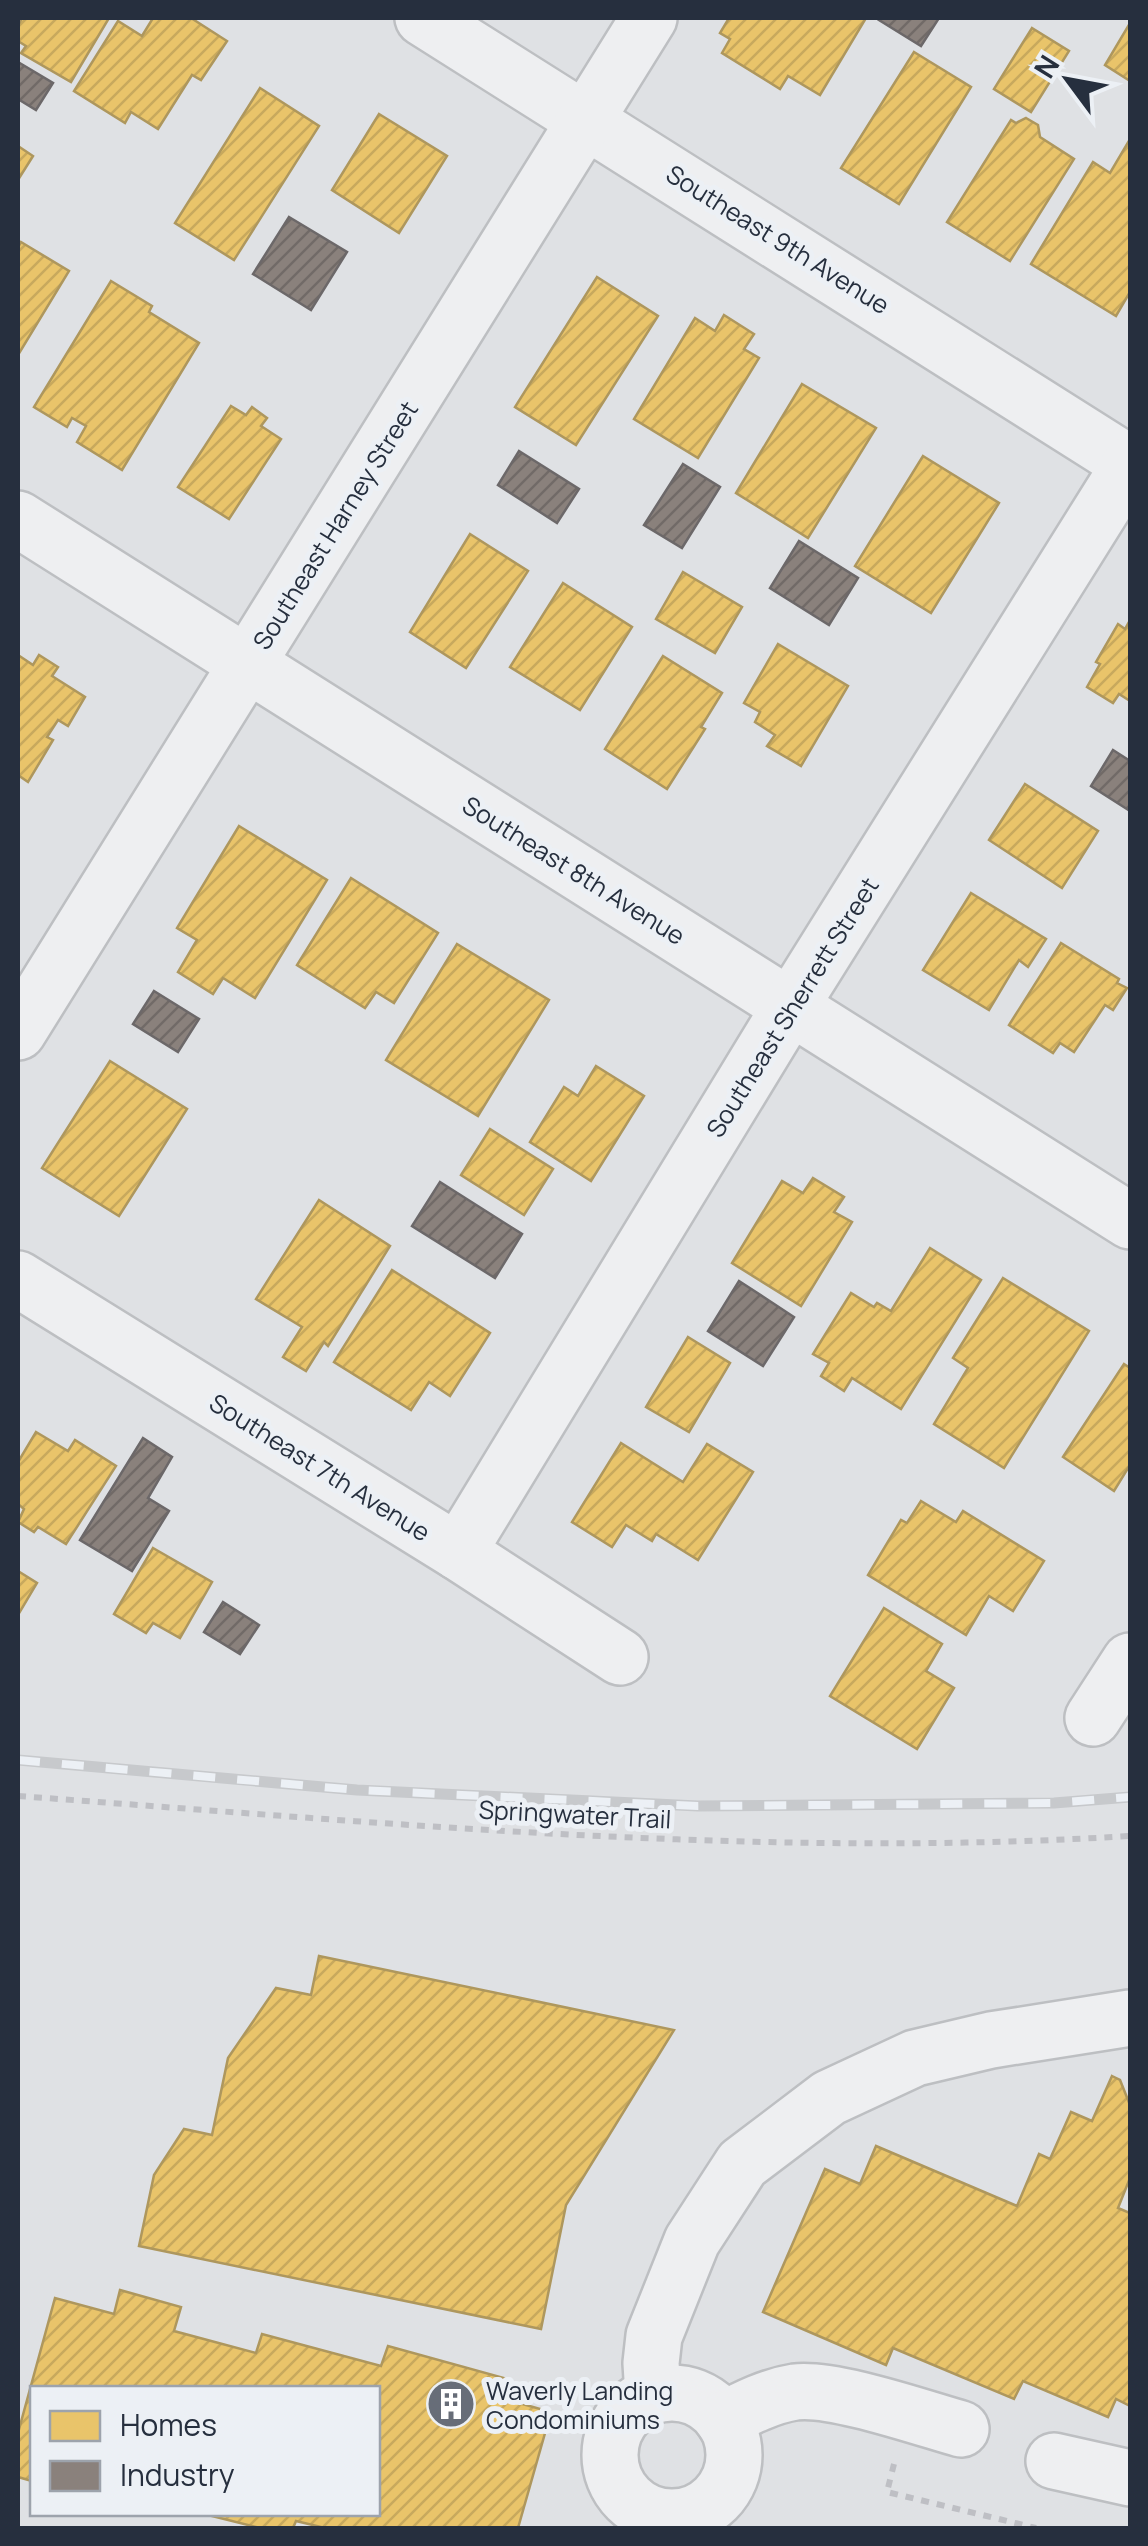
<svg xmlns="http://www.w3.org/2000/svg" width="1148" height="2546" viewBox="0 0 1148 2546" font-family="Manrope,sans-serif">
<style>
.homes{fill:url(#homes-hatch);stroke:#ae975d;stroke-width:2.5}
.industry{fill:url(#industry-hatch);stroke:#6c6869;stroke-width:2.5}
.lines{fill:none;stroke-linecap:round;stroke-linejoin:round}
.minor-casing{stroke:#bdbfc2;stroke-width:60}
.path{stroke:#bebfc4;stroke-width:6;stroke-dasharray:8 8;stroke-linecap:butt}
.minor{stroke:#eeeff1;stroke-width:55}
.rail-casing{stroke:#c7c9cc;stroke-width:11}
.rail{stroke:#ecf0f5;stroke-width:8;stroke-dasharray:22;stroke-linecap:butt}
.labels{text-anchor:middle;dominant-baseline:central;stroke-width:10;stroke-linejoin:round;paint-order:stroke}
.street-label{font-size:25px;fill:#262f3e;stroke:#ecf0f5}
.poi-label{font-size:25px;fill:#262f3e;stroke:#ecf0f5;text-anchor:start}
</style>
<defs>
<pattern id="homes-hatch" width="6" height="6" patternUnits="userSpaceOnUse" patternTransform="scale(2.5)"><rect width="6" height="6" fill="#e9c46a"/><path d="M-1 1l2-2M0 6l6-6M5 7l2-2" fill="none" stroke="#c8a95d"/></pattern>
<pattern id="industry-hatch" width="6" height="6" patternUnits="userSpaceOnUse" patternTransform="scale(2.5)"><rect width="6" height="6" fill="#8a817c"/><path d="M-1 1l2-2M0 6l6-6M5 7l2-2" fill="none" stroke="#716a67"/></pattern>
</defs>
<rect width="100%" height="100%" fill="#dfe1e4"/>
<g class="homes">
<path d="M22,18H109L71,82L21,53L26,46L18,41V26Z"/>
<path d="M153,18H191L227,41L201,80L192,75L158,129L131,112L125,123L74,91L118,21L142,36Z"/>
<path d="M729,18H866L820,95L788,76L780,89L722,53L730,39L720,33Z"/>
<path d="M1130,23V81L1105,65Z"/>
<path d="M1032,28L1069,51L1031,112L994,89Z"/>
<path d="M914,52L971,87L899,204L841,168Z"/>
<path d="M260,88L319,126L234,260L175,223Z"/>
<path d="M379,114L447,156L399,233L332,190Z"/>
<path d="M1026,118L1038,125L1040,137L1074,159L1010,261L947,222L1011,120L1016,123Z"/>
<path d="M1130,139V292L1116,316L1031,264L1093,162L1110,173Z"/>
<path d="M18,146L33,156L18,180Z"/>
<path d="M21,242L69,271L18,355V247Z"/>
<path d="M597,277L658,316L576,445L515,407Z"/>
<path d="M111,281L152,306L149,312L199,343L122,470L77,442L86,426L72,418L67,427L34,407Z"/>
<path d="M724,315L754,334L744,349L759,358L698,458L634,419L695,318L715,331Z"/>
<path d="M802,384L876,428L808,538L736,493Z"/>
<path d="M231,406L246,415L252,407L267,418L261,426L281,439L229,519L178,487Z"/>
<path d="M923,456L999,503L931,613L855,566Z"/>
<path d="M470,534L528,571L466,668L410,632Z"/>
<path d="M683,572L742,607L715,653L656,619Z"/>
<path d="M563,583L632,627L580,710L510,667Z"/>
<path d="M1130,620V701L1119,694L1113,703L1087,687L1100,664L1096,662L1118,624L1125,629Z"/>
<path d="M778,644L848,686L801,766L767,746L775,735L755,722L760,712L744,703Z"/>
<path d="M18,655L33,665L39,655L58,667L52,676L85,697L68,726L58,720L47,737L53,740L28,782L18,775Z"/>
<path d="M663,656L722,693L701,727L705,729L667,789L605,749Z"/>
<path d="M1025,784L1098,831L1062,888L989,840Z"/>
<path d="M239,826L327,880L255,998L223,978L213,994L178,972L197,940L177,928Z"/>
<path d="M351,878L438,933L394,1003L376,992L365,1008L297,965Z"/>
<path d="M971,893L1046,939L1028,967L1019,960L989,1010L923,970Z"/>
<path d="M1061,943L1119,979L1117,983L1127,988L1113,1010L1105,1005L1074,1052L1060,1043L1053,1053L1009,1025Z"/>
<path d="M457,944L549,1000L478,1116L386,1060Z"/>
<path d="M110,1061L187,1109L119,1216L42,1168Z"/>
<path d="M596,1066L644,1096L591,1181L530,1142L564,1087L578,1096Z"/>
<path d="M490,1129L553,1169L524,1215L461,1175Z"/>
<path d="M813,1178L844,1197L834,1212L852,1222L801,1306L732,1263L782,1181L803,1193Z"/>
<path d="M319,1200L390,1246L328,1346L324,1342L306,1371L283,1357L302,1327L256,1299Z"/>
<path d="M930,1248L981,1280L901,1409L852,1378L844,1391L821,1376L829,1363L813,1354L851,1293L874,1307L877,1303L891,1311Z"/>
<path d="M392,1270L490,1333L450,1396L429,1382L411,1410L334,1362Z"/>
<path d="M1003,1278L1089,1331L1004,1468L934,1424L968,1368L953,1358Z"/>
<path d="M688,1337L730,1363L689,1432L646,1407Z"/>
<path d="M1124,1364L1130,1368V1465L1114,1491L1063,1457Z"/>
<path d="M36,1432L68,1451L75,1440L116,1466L66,1544L38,1527L34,1532L18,1522L24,1509L18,1504V1462Z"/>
<path d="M621,1443L683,1482L707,1444L753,1472L698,1560L656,1534L652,1541L626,1525L612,1547L572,1522Z"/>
<path d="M921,1501L956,1522L963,1511L1044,1561L1013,1611L989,1596L966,1635L868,1575L901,1520L907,1523Z"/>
<path d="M153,1548L212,1582L180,1638L153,1623L146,1633L114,1614Z"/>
<path d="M18,1571L37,1583L18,1615Z"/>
<path d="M884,1608L942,1644L926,1671L954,1688L917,1749L830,1696Z"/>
<path d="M319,1956L674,2030L566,2205L541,2329L139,2246L154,2175L184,2129L212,2135L228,2058L276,1988L311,1995Z"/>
<path d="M1112,2076L1120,2080L1130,2105V2178L1118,2208L1130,2213V2406L1116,2399L1108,2417L1023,2381L1014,2399L893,2348L886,2365L763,2312L825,2169L860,2184L876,2146L1017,2206L1039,2154L1050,2159L1071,2112L1092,2121Z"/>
<path d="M120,2290L181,2307L174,2331L256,2353L262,2334L381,2366L388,2346L504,2378L498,2397L551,2412L518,2528H325L296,2521L293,2528H260L204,2514H378V2388H32V2481L18,2477V2433L55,2298L114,2314Z"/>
</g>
<g class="industry">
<path d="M881,18H939L921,46L879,20Z"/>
<path d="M18,62L53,83L36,110L18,99Z"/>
<path d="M289,217L347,252L311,310L253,274Z"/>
<path d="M519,451L579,489L557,523L498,485Z"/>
<path d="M683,464L720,487L682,548L644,525Z"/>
<path d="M799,541L858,578L829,625L770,588Z"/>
<path d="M1113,750L1130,761V811L1091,786Z"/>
<path d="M154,991L199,1019L178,1052L133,1024Z"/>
<path d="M440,1182L522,1234L495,1278L412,1226Z"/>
<path d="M739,1281L794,1317L763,1366L708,1331Z"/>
<path d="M143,1438L172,1457L148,1498L169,1511L132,1571L80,1540Z"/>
<path d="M223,1602L259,1625L240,1654L204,1632Z"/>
</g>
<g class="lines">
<g class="minor-casing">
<g id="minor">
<path d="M423,18L1130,464"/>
<path d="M18,519L1130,1221"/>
<path d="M18,1032L649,18"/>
<path d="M18,1279L458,1552L620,1657"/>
<path d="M458,1552L790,1007L1130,464"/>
<path d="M1093,1718L1130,1661"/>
<circle cx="672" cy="2455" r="62"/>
<path d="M653,2395L651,2363L654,2336L692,2241L742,2164L829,2098L915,2058L991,2040L1130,2018"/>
<path d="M723,2420C746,2408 770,2396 795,2392C833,2387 922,2418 961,2429"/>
<path d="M1054,2461L1130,2478"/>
</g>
</g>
<g class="path">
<path d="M18,1796C388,1823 759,1859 1130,1836"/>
<path d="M894,2464L887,2492L1036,2528"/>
</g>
<use href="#minor" class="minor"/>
<g class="rail-casing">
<path id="rail" d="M18,1760L357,1790L698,1806L1054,1803L1130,1797"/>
</g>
<use href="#rail" class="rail"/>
</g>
<defs>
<g id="building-disc" transform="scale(2.5)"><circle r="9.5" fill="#676d78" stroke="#ecf0f5"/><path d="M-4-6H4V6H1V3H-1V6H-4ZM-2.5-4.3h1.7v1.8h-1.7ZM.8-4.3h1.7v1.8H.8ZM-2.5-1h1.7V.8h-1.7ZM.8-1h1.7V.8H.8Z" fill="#fff"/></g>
</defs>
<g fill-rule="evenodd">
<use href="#building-disc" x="451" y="2404"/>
</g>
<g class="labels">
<g class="street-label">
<text transform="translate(778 239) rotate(32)">Southeast 9th Avenue</text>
<text transform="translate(335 525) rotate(-58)">Southeast Harney Street</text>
<text transform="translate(574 870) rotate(32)">Southeast 8th Avenue</text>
<text transform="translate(792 1007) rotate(-58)">Southeast Sherrett Street</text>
<text transform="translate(320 1467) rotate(32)">Southeast 7th Avenue</text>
<text transform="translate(575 1814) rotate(3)">Springwater Trail</text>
</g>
<g class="poi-label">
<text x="486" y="2390">Waverly Landing<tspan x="486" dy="29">Condominiums</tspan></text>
</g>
</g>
<rect width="1148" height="2546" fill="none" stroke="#262f3e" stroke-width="40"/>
<rect x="30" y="2386" width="350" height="130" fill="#ecf0f5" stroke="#9da3ac" stroke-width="2.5"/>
<rect x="50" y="2411" width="50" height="30" fill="#e9c46a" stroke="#9da3ac" stroke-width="2.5"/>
<text x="120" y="2436" font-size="30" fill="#262f3e">Homes</text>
<rect x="50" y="2461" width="50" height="30" fill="#8a817c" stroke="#9da3ac" stroke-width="2.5"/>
<text x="120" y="2486" font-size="30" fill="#262f3e">Industry</text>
<g transform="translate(1068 80) rotate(302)" stroke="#ecf0f5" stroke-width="8" paint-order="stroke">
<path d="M0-8L18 38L0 25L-18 38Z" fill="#262f3e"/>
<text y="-15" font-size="28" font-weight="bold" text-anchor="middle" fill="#262f3e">N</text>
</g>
</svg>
